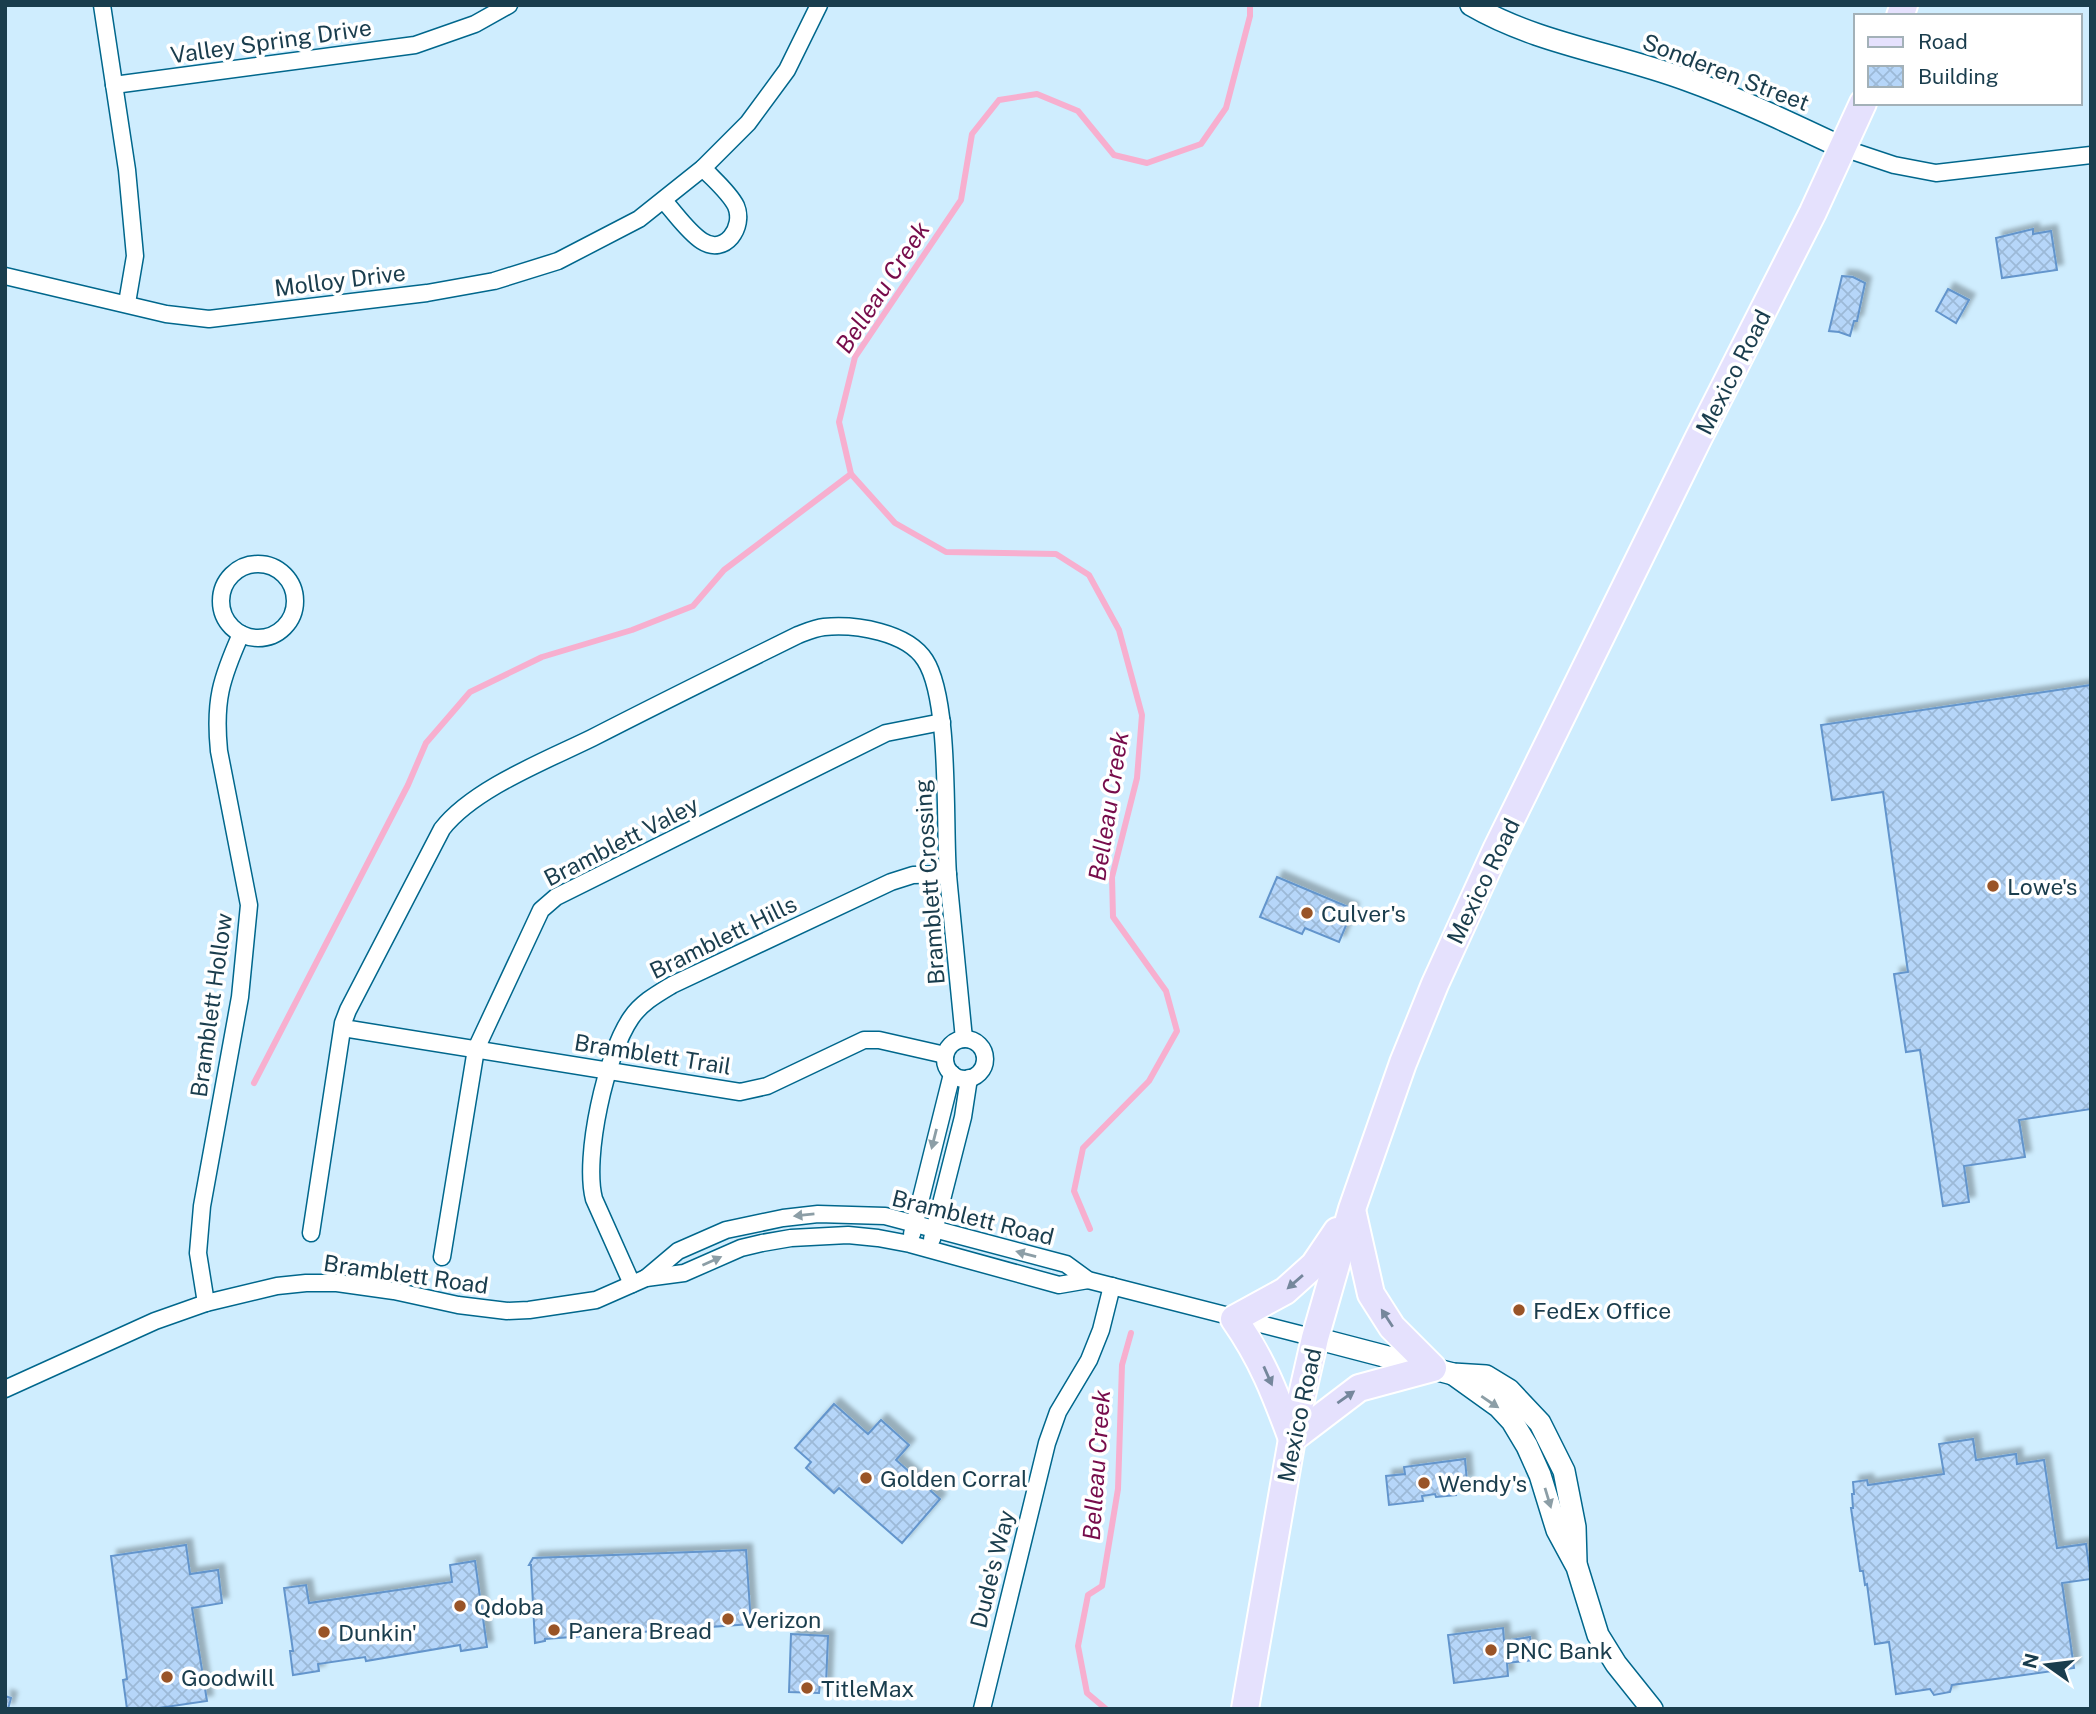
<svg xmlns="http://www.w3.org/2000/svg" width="2096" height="1714" viewBox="0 0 2096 1714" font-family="'Public Sans',sans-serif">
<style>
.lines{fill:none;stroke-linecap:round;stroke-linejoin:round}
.stream{stroke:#f7afcf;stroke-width:6}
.building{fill:url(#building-cross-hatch);stroke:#6395cc;stroke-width:2;filter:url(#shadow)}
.minor-casing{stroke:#00678c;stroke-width:19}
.tertiary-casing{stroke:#00678c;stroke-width:24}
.primary-casing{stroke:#fff;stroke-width:30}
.minor{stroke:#fff;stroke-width:16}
.tertiary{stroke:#fff;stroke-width:21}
.primary{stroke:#e5e1fd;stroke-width:26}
.oneway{fill:#8c9ea6}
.oneway2{fill:#75879c}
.poi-dot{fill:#995427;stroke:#fff;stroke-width:2.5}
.labels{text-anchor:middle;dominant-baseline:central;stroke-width:7;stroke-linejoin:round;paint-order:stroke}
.street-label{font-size:23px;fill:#1a3d4d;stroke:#fff}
.poi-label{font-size:23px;fill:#1a3d4d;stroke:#fff;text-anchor:start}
.water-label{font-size:24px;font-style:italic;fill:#770c4b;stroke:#fff}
</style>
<defs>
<pattern id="building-cross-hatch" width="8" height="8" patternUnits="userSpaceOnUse" patternTransform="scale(1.75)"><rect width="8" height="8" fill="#b6d6f9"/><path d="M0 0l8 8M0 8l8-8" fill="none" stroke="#9cb9d7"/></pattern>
<filter id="shadow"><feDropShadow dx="6" dy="-6" stdDeviation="2" flood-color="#0004"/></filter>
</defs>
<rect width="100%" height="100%" fill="#cfedfe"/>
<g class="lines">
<g class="stream">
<path d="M254,1083L408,785L426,743L470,692L542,657L632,630L693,606L724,570L851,474"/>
<path d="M1090,1229L1074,1191L1083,1148L1149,1081L1177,1031L1166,991L1113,917L1112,877L1137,778L1142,715L1119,630L1089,575L1056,554L946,552L895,523L851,474L839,422L855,357L961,200L972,134L999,100L1037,94L1078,111L1114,155L1147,163L1201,144L1226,108L1250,16V5"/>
<path d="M1106,1709L1087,1693L1078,1646L1088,1595L1102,1586L1118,1489L1122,1365L1131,1333"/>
</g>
</g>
<g class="building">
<path d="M2033,229V234L2051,231L2057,270L2002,278L1996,238Z"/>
<path d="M1842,276L1853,277L1865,283L1857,321H1854L1850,336L1839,332L1829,331Z"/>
<path d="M1948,289L1969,300L1956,323L1936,311Z"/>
<path d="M2091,685V1109L2019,1120L2025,1157L1964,1166L1969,1202L1943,1206L1920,1050L1906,1052L1894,974L1908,972L1883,792L1832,800L1821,725Z"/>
<path d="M1277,877L1353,909L1339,942L1305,928L1302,934L1260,917Z"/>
<path d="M834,1404L868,1434L881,1420L909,1445L896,1460L940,1499L902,1543L839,1488L834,1493L806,1468L811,1462L795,1448Z"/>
<path d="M1973,1439L1976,1460L2016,1454L2017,1464L2044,1460L2057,1548L2086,1544L2091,1579L2062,1583L2074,1668L1952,1685L1950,1692L1934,1695L1930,1689L1896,1694L1889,1642L1875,1644L1867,1584L1865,1585L1863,1571H1860L1851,1508H1853L1852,1494H1854L1853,1482L1867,1480L1868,1485L1944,1474L1939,1444Z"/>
<path d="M1465,1459L1467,1482L1454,1483L1456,1495L1436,1497L1435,1494L1422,1496L1423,1501L1389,1505L1386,1476L1405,1474L1404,1467Z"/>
<path d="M186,1545L190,1574L218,1570L222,1603L192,1608L207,1701L152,1709H127L123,1680L127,1679L111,1556Z"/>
<path d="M746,1550L751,1624L545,1639V1641L535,1643L531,1565H529L533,1558Z"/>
<path d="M475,1561L487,1647L461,1651L460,1645L366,1661L365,1657L318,1664L319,1671L293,1675L290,1651H293L284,1588L306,1585L309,1603L452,1582L450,1565Z"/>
<path d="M1503,1628L1504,1641L1530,1637L1533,1660L1507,1663L1508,1676L1454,1683L1448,1635Z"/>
<path d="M791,1634L828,1636L826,1684H820L819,1693L789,1692Z"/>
<path d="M5,1696L11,1698L8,1709H5Z"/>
</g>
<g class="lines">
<g class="minor-casing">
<g id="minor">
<path d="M102,5L127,170L135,256L127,303"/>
<path d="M114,85L415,45L475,24L509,5"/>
<path d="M1843,148L1894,165L1936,173L2091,155"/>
<path d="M664,201C676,214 688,232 702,241C725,256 745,227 736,206C729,192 713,179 703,168"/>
<path d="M5,276L166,314L209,319L427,293L494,281L558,261L639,219L703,168L748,123L787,70L819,5"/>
<circle cx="258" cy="601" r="37"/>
<path d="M343,1028L740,1092L767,1086L864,1040H879L945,1055"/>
<circle cx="965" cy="1059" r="20"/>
<path d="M311,1233L343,1023L348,1010L442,829C473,789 545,761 592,738C660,703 729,669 798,635C806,632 815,628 824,627C856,624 907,632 925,660C951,700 944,824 948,875C953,930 959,985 964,1039"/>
<path d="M912,1234L952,1074"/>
<path d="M932,1239L963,1117L969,1078"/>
<path d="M442,1257L476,1049L541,910L556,897L886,733L942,722"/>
<path d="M646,1278L678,1251L726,1230L783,1218L818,1214L885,1216L1066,1264L1088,1280L1315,1338"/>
<path d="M632,1284L594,1199C583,1157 606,1054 631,1018C641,1003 657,994 672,985L891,882L913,875L948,874"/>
<path d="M206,1303L198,1253L202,1206L240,997L249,905L219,751C214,701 221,679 241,634"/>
<path d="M5,1389L155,1321L206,1303L277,1286L306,1283H337L394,1291L458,1305L507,1311L529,1310L596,1300L646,1278L684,1273L741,1248L762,1243L791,1238L848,1235L878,1238L910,1244L1059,1285L1088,1280"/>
<path d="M982,1709L1047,1443L1058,1412L1089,1360L1101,1330L1112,1286"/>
</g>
</g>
<g class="tertiary-casing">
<g id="tertiary">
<path d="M1471,5C1538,44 1615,53 1687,80C1740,99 1792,124 1843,148"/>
<path d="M1315,1338L1453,1374L1486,1376L1509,1390L1540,1423L1564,1471L1575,1527L1576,1562"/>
<path d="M1453,1374L1499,1407L1512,1421L1527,1446L1540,1475L1557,1530L1577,1567L1598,1635L1616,1664L1652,1709"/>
</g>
</g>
<g class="primary-casing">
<g id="primary">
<path d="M1900,16L1904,5"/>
<path d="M1292,1439L1359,1388L1433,1368L1392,1327L1371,1294L1353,1214"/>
<path d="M1292,1439C1275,1393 1262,1359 1234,1319L1285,1291L1314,1265L1337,1231"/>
<path d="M1245,1709L1292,1439L1315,1338L1352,1209L1403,1063L1435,984L1497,848L1698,439L1813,212L1863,103"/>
</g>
</g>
<use href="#minor" class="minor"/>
<use href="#tertiary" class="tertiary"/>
<use href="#primary" class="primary"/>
</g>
<defs><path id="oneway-solid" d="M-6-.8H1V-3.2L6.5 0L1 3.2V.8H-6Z" transform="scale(1.75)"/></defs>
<g class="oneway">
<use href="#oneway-solid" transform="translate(934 1139) rotate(104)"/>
<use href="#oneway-solid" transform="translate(804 1215) rotate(174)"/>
<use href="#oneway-solid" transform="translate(1026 1254) rotate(-165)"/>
<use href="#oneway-solid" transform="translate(712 1261) rotate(-24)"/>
<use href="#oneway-solid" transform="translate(1490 1402) rotate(34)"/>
<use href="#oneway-solid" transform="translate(1548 1498) rotate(73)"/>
</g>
<g class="oneway2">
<use href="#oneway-solid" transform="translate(1295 1282) rotate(139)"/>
<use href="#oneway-solid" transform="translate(1387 1318) rotate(-123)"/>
<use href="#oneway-solid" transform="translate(1268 1376) rotate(66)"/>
<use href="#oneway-solid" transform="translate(1346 1397) rotate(-35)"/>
</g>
<g class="poi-dot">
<circle cx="1993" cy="886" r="7"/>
<circle cx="1307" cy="913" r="7"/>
<circle cx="1519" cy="1310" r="7"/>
<circle cx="866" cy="1478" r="7"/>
<circle cx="1424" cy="1483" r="7"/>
<circle cx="460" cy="1606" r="7"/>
<circle cx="728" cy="1619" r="7"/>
<circle cx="554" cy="1630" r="7"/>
<circle cx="324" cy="1632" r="7"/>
<circle cx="1491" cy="1650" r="7"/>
<circle cx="167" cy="1677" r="7"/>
<circle cx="807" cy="1688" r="7"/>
</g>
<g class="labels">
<g class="street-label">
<text transform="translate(271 41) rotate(-8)">Valley Spring Drive</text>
<text transform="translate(1726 72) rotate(21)">Sonderen Street</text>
<text transform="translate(340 280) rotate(-7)">Molloy Drive</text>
<text transform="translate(1733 372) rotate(-63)">Mexico Road</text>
<text transform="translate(621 841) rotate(-27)">Bramblett Valey</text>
<text transform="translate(1483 881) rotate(-64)">Mexico Road</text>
<text transform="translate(929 882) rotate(-94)">Bramblett Crossing</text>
<text transform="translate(723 937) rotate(-26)">Bramblett Hills</text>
<text transform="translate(211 1005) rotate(-82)">Bramblett Hollow</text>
<text transform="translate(653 1054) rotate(9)">Bramblett Trail</text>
<text transform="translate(973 1217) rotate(14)">Bramblett Road</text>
<text transform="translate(406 1274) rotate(8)">Bramblett Road</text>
<text transform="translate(1299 1415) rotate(-78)">Mexico Road</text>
<text transform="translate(992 1569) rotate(-76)">Dude's Way</text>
</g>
<g class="poi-label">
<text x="2007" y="886">Lowe's</text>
<text x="1321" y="913">Culver's</text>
<text x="1533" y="1310">FedEx Office</text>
<text x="880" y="1478">Golden Corral</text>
<text x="1438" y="1483">Wendy's</text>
<text x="474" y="1606">Qdoba</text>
<text x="742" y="1619">Verizon</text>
<text x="568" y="1630">Panera Bread</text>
<text x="338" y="1632">Dunkin'</text>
<text x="1505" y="1650">PNC Bank</text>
<text x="181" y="1677">Goodwill</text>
<text x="821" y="1688">TitleMax</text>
</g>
<g class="water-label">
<text transform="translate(882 287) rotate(-57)">Belleau Creek</text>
<text transform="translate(1108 806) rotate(-81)">Belleau Creek</text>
<text transform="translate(1096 1465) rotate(-86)">Belleau Creek</text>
</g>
</g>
<rect width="2096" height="1714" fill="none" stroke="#1a3d4d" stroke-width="14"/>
<rect x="1854" y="14" width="228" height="91" fill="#ffffff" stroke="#a3b1b8" stroke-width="2"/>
<rect x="1868" y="37" width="35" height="10" fill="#e5e1fd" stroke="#a3b1b8" stroke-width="2"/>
<text x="1918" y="49" font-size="21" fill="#1a3d4d">Road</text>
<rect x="1868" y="66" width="35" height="21" fill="url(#building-cross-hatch)" stroke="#a3b1b8" stroke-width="2"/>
<text x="1918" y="84" font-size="21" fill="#1a3d4d">Building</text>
<g transform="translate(2047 1665) rotate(284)" stroke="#ffffff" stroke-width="5" paint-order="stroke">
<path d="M0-5L12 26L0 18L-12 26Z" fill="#1a3d4d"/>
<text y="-10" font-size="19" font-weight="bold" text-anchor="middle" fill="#1a3d4d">N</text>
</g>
</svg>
